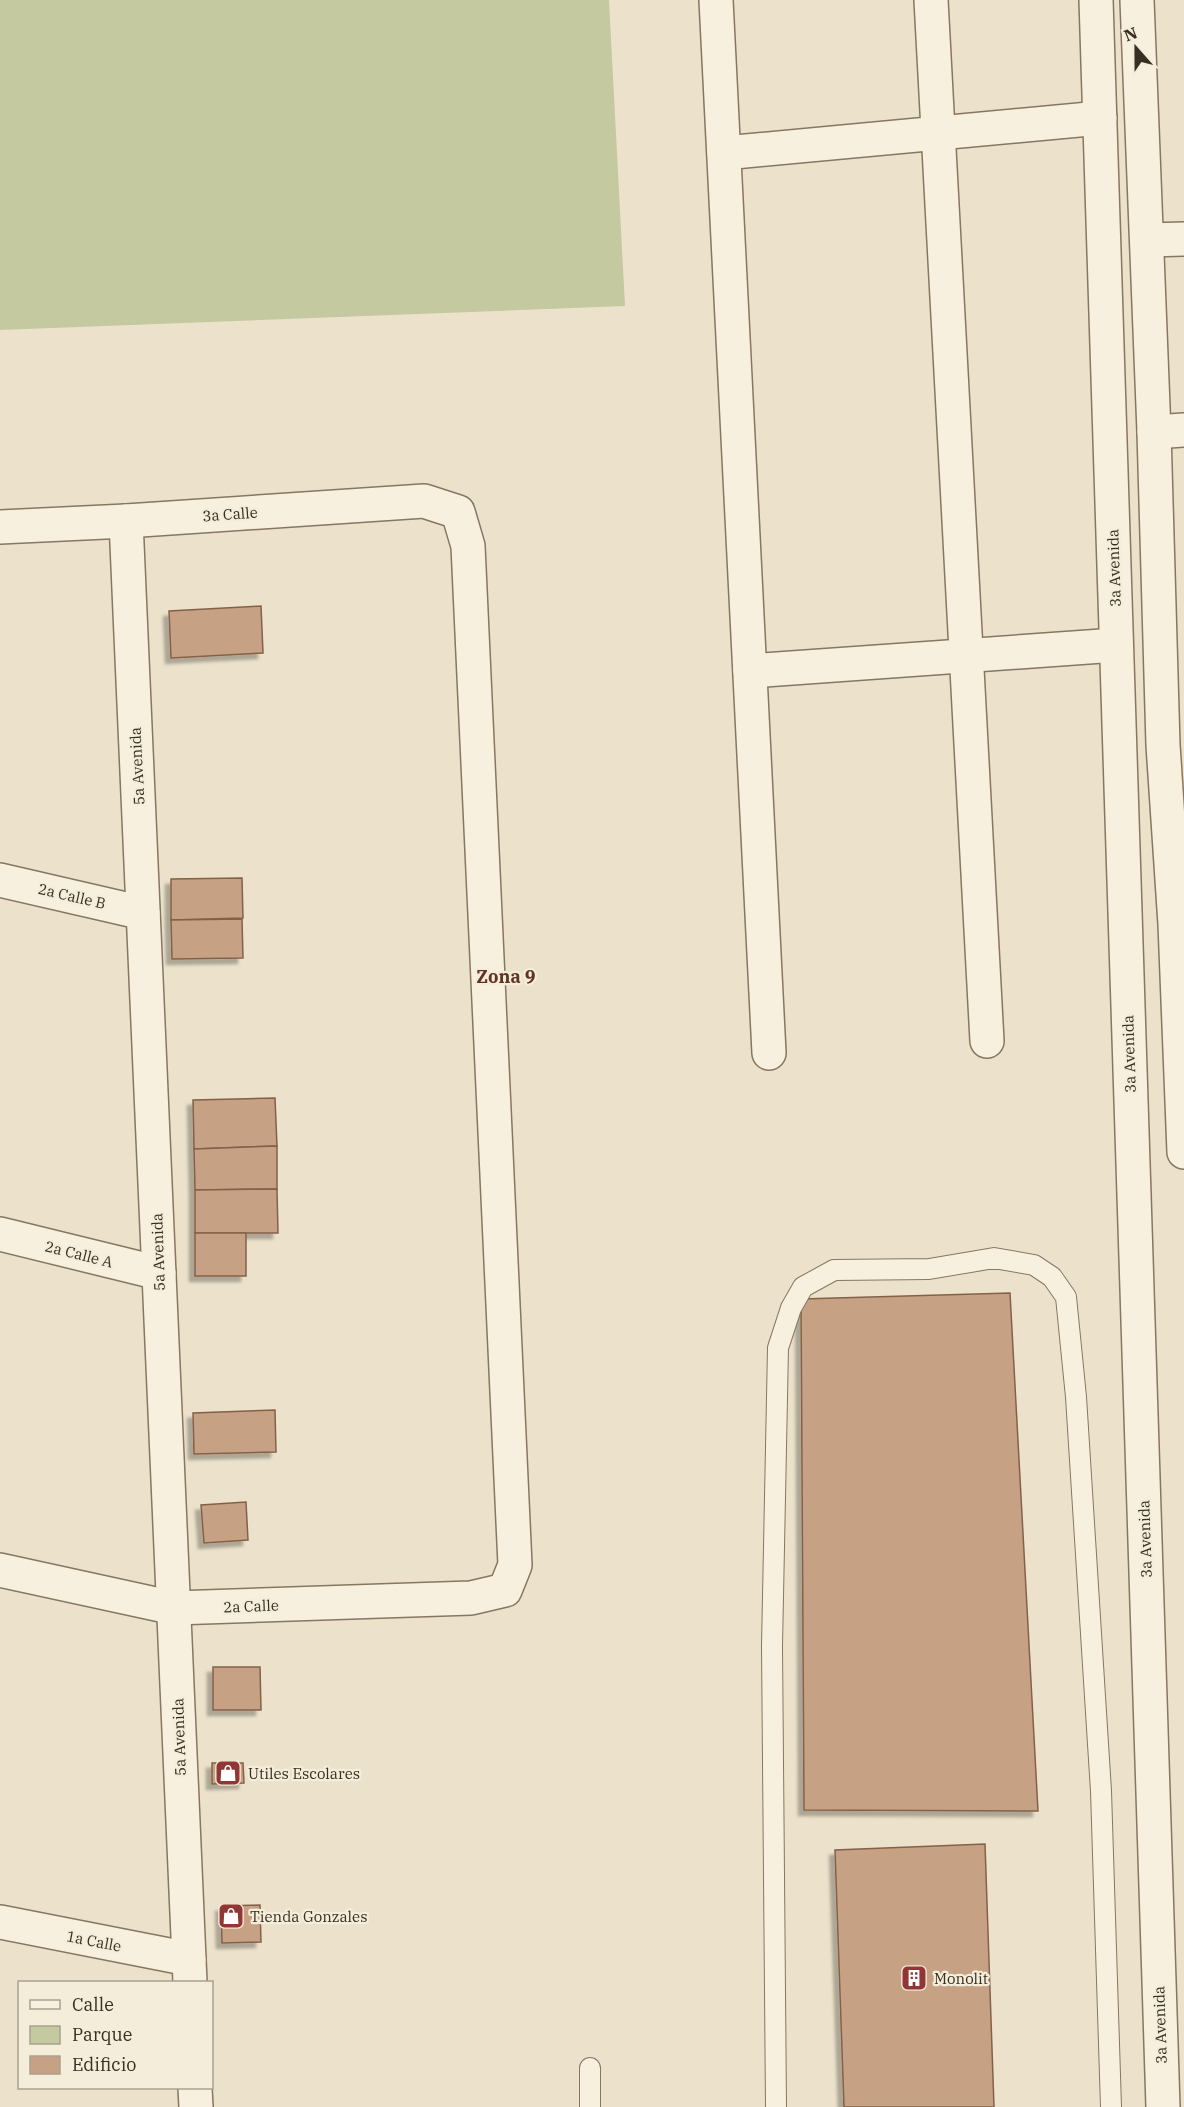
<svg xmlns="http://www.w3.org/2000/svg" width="1184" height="2107" viewBox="0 0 1184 2107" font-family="'IBM Plex Serif',serif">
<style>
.green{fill:#c4c99f}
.building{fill:#c6a184;stroke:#846148;stroke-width:1.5;filter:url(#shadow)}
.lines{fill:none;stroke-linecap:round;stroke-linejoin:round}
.lane-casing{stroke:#877660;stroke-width:22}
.street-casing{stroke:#877660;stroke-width:36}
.lane{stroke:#f7f0de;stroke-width:20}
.street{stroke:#f7f0de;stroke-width:33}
.labels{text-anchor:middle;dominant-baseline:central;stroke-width:4.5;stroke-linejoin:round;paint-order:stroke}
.street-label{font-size:15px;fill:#392e22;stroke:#f4edda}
.poi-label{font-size:15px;fill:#392e22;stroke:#f4edda;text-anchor:start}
.quarter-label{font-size:18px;font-weight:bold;fill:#623325;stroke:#f4edda}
</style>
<defs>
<filter id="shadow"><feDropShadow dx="-5.5" dy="5.5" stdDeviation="1.5" flood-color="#0004"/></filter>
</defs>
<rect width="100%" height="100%" fill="#ece2cb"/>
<path class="green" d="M0,0H609L625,306L0,330Z"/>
<g class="building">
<path d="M261,606L263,653L171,658L169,611Z"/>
<path d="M242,878L243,918L171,920V879Z"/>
<path d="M242,919L243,958L172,959L171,920Z"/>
<path d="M275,1098L277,1146L194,1149L193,1100Z"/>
<path d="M277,1146V1189L195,1190L194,1149Z"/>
<path d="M277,1189L278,1233H195V1190Z"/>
<rect x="195" y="1233" width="51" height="43"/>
<path d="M1010,1293L1038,1811L804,1810L801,1299Z"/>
<path d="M275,1410L276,1452L194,1454L193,1413Z"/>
<path d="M246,1502L248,1540L204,1543L201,1505Z"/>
<path d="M213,1667H260L261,1710H213Z"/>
<path d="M212,1763H243L244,1783L212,1784Z"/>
<path d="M985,1844L994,2107H844L835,1850Z"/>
<path d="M260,1905L261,1942L222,1943L221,1906Z"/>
</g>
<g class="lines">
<g class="lane-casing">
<g id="lane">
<path d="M590,2068V2107"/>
<path d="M776,2107L772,1646L778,1348L791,1308L803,1287L834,1270L929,1269L994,1258L1034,1265L1052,1277L1066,1297L1076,1397L1101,1791L1111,2107"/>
</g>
</g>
<g class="street-casing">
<g id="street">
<path d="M716,0L769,1053"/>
<path d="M931,0L987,1041"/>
<path d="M1096,0L1163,2107"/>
<path d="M1137,0L1154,432L1163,745L1175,924L1184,1152"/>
<path d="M724,153L1100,118"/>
<path d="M1147,240L1184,239"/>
<path d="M1154,432L1184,430"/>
<path d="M126,521L190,1982"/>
<path d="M0,527L126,521L424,501L458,512L468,546L515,1565L505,1590L471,1598L174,1608L0,1570"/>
<path d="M750,671L1116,645"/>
<path d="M0,880L143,913"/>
<path d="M0,1234L159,1273"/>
<path d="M0,1922L189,1959"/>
<path d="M195,2088L196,2107"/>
</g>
</g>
<use href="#lane" class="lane"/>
<use href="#street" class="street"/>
</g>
<defs>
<g id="shop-square" transform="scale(1.35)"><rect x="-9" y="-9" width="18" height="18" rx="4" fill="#913635" stroke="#f4edda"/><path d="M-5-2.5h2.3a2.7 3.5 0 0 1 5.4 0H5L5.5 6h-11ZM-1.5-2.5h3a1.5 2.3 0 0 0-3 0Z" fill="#fff"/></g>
<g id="building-square" transform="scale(1.35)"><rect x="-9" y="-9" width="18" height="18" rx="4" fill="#913635" stroke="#f4edda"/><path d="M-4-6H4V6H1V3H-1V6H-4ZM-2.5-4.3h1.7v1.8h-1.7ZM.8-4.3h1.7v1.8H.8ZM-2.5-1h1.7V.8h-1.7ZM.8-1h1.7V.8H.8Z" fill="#fff"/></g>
</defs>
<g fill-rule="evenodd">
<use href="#shop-square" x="228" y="1773"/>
<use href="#shop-square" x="231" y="1916"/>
<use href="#building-square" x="914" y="1978"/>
</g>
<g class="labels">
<g class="street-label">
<text transform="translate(230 514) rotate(-4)">3a Calle</text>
<text transform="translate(1114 568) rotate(-92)">3a Avenida</text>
<text transform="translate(137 766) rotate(-93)">5a Avenida</text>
<text transform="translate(72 896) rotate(13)">2a Calle B</text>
<text transform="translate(1129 1054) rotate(-92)">3a Avenida</text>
<text transform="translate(158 1252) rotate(-92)">5a Avenida</text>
<text transform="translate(79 1254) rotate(14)">2a Calle A</text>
<text transform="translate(1145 1539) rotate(-92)">3a Avenida</text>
<text transform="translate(251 1606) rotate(-2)">2a Calle</text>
<text transform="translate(179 1737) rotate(-92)">5a Avenida</text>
<text transform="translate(94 1941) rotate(11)">1a Calle</text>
<text transform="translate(1160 2025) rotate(-92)">3a Avenida</text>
</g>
<g class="poi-label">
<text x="248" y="1773">Utiles Escolares</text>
<text x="250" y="1916">Tienda Gonzales</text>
<text x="934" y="1978">Monolit</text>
</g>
<g class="quarter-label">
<text x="506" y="976">Zona 9</text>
</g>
</g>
<rect x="18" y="1981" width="195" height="108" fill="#f4edda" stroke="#a9a190" stroke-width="1.5"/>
<rect x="30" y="2000" width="30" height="9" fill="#f7f0de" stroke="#a9a190" stroke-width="1.5"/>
<text x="72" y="2011" font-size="18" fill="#392e22">Calle</text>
<rect x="30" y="2026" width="30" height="18" fill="#c4c99f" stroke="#a9a190" stroke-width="1.5"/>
<text x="72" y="2041" font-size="18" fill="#392e22">Parque</text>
<rect x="30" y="2056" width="30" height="18" fill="#c6a184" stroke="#a9a190" stroke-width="1.5"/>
<text x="72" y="2071" font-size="18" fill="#392e22">Edificio</text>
<g transform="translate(1136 48) rotate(339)" stroke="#f4edda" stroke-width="4.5" paint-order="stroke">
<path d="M0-4.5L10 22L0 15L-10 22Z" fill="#392e22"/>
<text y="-9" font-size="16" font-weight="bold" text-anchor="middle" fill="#392e22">N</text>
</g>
</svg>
